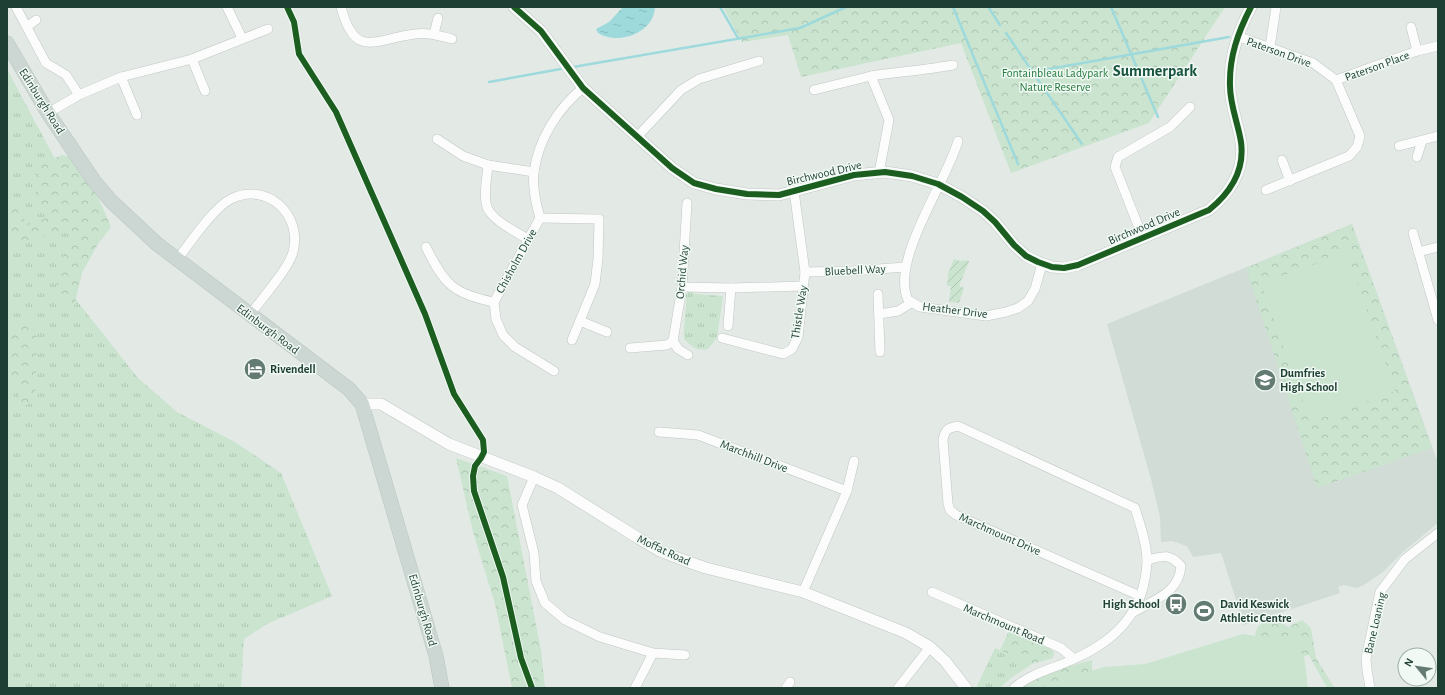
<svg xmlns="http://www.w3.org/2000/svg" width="1445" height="695" viewBox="0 0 1445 695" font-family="'Alegreya Sans',sans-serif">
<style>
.built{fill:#d0dcd5}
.grass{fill:url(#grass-tufts)}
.forest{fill:url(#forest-crowns)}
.garden{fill:url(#garden-furrows)}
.pitch{fill:#cae4cf}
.water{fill:url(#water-ripples)}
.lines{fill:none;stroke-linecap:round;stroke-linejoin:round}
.stream{stroke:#9edadc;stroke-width:2.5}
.minor-casing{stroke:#c0c7c3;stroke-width:10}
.tertiary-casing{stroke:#c0c7c3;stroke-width:12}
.primary-casing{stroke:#bbc6c2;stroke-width:15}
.minor{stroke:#fbfcfb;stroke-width:9}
.tertiary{stroke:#fbfcfb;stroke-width:11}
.primary{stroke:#ccd6d2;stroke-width:14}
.cycleway-casing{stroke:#f1f9f4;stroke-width:8}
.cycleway{stroke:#1b5e20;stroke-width:6}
.labels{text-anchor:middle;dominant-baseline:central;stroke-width:3;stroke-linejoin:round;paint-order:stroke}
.street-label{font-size:12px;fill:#1e3f33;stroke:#f1f9f4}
.park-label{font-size:12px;fill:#247a3d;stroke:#f1f9f4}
.poi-label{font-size:12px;font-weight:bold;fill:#1e3f33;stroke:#f1f9f4;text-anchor:start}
.district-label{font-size:16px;font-weight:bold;fill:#18533f;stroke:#f1f9f4}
</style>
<defs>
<pattern id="grass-tufts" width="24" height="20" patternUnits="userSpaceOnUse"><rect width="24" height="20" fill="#cae4cf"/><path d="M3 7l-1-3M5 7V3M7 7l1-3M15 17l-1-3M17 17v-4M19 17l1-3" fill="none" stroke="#adc5b2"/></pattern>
<pattern id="forest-crowns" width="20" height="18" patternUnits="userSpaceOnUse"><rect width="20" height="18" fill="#cae4cf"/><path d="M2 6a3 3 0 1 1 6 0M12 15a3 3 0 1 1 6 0" fill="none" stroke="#adc5b2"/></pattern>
<pattern id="garden-furrows" width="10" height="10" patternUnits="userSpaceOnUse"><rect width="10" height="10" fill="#cae4cf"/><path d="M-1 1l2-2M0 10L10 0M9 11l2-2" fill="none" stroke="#adc5b2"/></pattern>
<pattern id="water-ripples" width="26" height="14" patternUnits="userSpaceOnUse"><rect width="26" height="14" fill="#9edadc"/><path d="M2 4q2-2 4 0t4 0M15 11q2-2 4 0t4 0" fill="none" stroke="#88bcbd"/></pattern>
</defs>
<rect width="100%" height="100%" fill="#e3eae6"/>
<path class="built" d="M1352,224L1438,463V523L1403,552L1383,572L1364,585L1356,588L1344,585L1338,587L1340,593L1244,625L1221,553L1193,557L1187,546L1172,541L1161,542L1160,517L1151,479L1107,324Z"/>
<g class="grass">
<path d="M7,69L56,161L102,214L63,267L77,301L138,378L177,412L235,442L281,473L332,596L267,624L244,639L241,688H7Z"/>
<path d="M692,291L695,294L723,296L717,338L708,349C697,351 692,347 684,339C683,324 687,310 686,295L688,292Z"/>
<path d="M995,648L1032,664L1011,678L1000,688H979L977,686Z"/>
</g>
<g class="forest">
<path d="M723,7H1225L1149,123L1011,173L961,43L801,77L788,35L742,42Z"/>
<path d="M62,155L72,157C89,179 101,201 111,227L98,244L82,273L74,307L62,306L56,279L72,232L50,233L31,242H7V191L17,202L27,226L46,218L36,202L35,167Z"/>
<path d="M1352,224L1432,448L1317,488L1246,268Z"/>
<path d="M28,321L37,324L35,401L18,408L20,386L7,372V334L16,327Z"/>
<path d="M456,458L507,476L541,650L545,688H512L495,604L473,532Z"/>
<path d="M1276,619L1288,627L1302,620L1311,628L1316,658L1334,687L1328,688L1324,683L1309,655L1304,656L1308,688H1298L1255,638C1255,625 1264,620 1276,619Z"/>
<path d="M1009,631L1051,649L1054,652L1053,658L1032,664L1000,650Z"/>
<path d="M1092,660V671L1065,678L1058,688H1021C1042,673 1068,667 1092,660Z"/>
</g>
<path class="garden" d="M954,259L960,261L968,260L969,262L959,286L964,288L959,303L949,302L951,286H947L948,274Z"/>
<g class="pitch">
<path d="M1347,253L1395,391L1310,422L1261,283Z"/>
<path d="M1243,634L1278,640L1297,639L1305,664L1306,688H1058L1065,678L1105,667L1145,664Z"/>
</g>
<path class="water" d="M623,7H655C654,33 618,46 598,33L596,29L609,22Z"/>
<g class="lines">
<g class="stream">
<path d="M720,7L738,38"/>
<path d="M953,7L1018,164"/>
<path d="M1111,7L1158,117"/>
<path d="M989,8L1000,25"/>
<path d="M1006,33L1082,144"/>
<path d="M573,67L800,28L846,7"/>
<path d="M1032,72L1229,37"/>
<path d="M489,82L566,68"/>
</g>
<g class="minor-casing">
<g id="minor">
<path d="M16,7L46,63L66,75L79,95"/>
<path d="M227,7L242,38"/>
<path d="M341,7C355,60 374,39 415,34C428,32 440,36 452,39"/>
<path d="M28,26L36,20"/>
<path d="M1411,27L1417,51"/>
<path d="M434,34L438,18"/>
<path d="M1237,36L1313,63L1336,80L1360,136L1357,147L1349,156L1266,190"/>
<path d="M1270,47L1276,7"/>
<path d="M192,59L205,91"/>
<path d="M871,76C898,72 926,70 953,65"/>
<path d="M121,77L137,115"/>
<path d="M1336,80L1417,51L1438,46"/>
<path d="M814,90L871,76L889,120L879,173"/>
<path d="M48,113L79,95L121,77L192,59L268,29"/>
<path d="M637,137L681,90L699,79L759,61"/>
<path d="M437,139L463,156L488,165L534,172"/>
<path d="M958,141C947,181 890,260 908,300L920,307L986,316L1006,312L1018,308L1028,301L1035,289L1042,264"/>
<path d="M1399,146L1438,136"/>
<path d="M1417,157L1422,141"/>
<path d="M1282,160L1290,181"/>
<path d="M488,165C487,178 484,191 486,203C487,218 516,232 528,239"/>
<path d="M540,218L494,302L496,319L503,335L515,347L554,371"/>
<path d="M540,218L599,219L598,259L595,284L572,340"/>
<path d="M540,218C536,204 532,188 534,172C538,140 558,108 583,88"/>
<path d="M1413,233L1438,320"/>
<path d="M1143,238L1115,167L1118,157L1170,127L1190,107"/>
<path d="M426,247C444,284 453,294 494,302"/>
<path d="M1418,252L1438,247"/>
<path d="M177,260C189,244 214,207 231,199C267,181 303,215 293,252C288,270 261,299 250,315"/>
<path d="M805,272L851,271L905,267"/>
<path d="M682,287L731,288L803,286"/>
<path d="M878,294L880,352"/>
<path d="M879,314L898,311L911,303"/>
<path d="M580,321L607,332"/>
<path d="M728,326L731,288"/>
<path d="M722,338L783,354L792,349L798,337L805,272L794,191"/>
<path d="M673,341L678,349L688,355"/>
<path d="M630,348L667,345L673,341L682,287L687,203"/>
<path d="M659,432L698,435L847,491"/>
<path d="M534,477L522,505L534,553L536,581L545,603L565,620L600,637L653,653L685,655"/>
<path d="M803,592L847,491L854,461"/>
<path d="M932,592L1061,648L1074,659"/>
<path d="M1134,612C1155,599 1179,593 1181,566C1169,553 1163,556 1147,560"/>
<path d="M635,688L653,653"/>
<path d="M786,688L790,682"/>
<path d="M898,688L930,647"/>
<path d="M1014,688C1031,673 1053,669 1074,659C1117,640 1145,611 1147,561C1147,544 1140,524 1135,508L958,426C948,428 945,429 943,440L948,504L950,510L956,515L1140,596"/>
<path d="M1370,688L1367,670L1366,658L1380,592L1405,559L1438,533"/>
</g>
</g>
<g class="tertiary-casing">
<g id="tertiary">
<path d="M514,7L541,31L583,88L672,168L694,183L716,189L747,194L779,195L854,175L885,172L912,176L938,184L962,197L983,211L995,222L1014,245L1026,256L1038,262L1052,267L1064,268L1078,265L1209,210C1230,193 1245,171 1241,142C1238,123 1230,105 1230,86C1229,57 1238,32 1251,7"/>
<path d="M362,404H381L449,444L534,477L558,488L638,538L660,551L683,560L706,568L803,592L906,633L930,647L945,661L966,688"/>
</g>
</g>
<g class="primary-casing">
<path id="primary" d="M7,43L48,113L94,181L111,201L157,244L349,389L362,404L436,656L442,688"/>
</g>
<use href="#minor" class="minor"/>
<use href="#tertiary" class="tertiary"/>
<use href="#primary" class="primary"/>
<g class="cycleway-casing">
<g id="cycleway">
<path d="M287,7L294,22L299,54L336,112L425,314L454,394L483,440L484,452L481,458L475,466L473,476L474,491L503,577L521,658L532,688"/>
<path d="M514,7L541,31L583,88L672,168L694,183L716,189L747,194L779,195L854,175L885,172L912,176L938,184L962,197L983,211L995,222L1014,245L1026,256L1038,262L1052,267L1064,268L1078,265L1209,210C1230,193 1245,171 1241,142C1238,123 1230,105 1230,86C1229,57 1238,32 1251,7"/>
</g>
</g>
<use href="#cycleway" class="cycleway"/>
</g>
<defs>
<g id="hotel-disc" transform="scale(1.15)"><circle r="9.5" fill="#637b72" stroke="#f1f9f4"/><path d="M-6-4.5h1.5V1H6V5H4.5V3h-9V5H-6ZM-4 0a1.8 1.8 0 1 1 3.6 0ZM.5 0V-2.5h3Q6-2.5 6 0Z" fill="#fff"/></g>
<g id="school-disc" transform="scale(1.15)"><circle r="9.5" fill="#637b72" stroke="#f1f9f4"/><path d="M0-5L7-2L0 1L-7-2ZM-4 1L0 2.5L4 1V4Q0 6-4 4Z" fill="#fff"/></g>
<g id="bus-disc" transform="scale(1.15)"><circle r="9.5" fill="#637b72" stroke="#f1f9f4"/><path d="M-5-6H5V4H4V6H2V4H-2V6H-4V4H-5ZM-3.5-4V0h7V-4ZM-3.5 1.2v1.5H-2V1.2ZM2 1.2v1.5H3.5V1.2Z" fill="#fff"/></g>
<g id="stadium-disc" transform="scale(1.15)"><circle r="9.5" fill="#637b72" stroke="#f1f9f4"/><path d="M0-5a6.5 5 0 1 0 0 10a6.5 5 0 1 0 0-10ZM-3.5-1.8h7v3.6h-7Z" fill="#fff"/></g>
</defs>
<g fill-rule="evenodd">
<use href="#hotel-disc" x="255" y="369"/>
<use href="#school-disc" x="1265" y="380"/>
<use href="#bus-disc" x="1176" y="604"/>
<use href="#stadium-disc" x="1204" y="611"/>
</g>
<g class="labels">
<g class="street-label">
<text transform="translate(1279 52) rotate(20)">Paterson Drive</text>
<text transform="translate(1377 66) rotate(-20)">Paterson Place</text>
<text transform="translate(42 101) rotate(58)">Edinburgh Road</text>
<text transform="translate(824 173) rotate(-13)">Birchwood Drive</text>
<text transform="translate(1144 226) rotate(-23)">Birchwood Drive</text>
<text transform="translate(516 261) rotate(-61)">Chisholm Drive</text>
<text transform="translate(855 270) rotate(-3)">Bluebell Way</text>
<text transform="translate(682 272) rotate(-85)">Orchid Way</text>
<text transform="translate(955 310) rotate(7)">Heather Drive</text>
<text transform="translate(799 312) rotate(-81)">Thistle Way</text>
<text transform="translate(268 329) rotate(37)">Edinburgh Road</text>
<text transform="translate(754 456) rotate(21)">Marchhill Drive</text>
<text transform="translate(1000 534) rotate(24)">Marchmount Drive</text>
<text transform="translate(664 550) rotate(25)">Moffat Road</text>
<text transform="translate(423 610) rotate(74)">Edinburgh Road</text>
<text transform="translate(1375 623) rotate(-77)">Bane Loaning</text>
<text transform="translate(1004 624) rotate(23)">Marchmount Road</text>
</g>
<g class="park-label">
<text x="1055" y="73">Fontainbleau Ladypark<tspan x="1055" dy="14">Nature Reserve</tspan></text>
</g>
<g class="poi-label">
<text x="270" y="369">Rivendell</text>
<text x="1280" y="373">Dumfries<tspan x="1280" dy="14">High School</tspan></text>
<text x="1160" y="604" text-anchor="end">High School</text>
<text x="1220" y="604">David Keswick<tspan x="1220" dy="14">Athletic Centre</tspan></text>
</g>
<g class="district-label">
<text x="1155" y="71">Summerpark</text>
</g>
</g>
<rect width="1445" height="695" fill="none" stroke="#1e3f33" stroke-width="16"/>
<g transform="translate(1417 667) rotate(299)"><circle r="19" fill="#f1f9f4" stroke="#9dafa7"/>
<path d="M0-3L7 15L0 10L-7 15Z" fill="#637b72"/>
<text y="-6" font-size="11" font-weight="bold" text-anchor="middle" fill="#1e3f33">N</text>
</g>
</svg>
